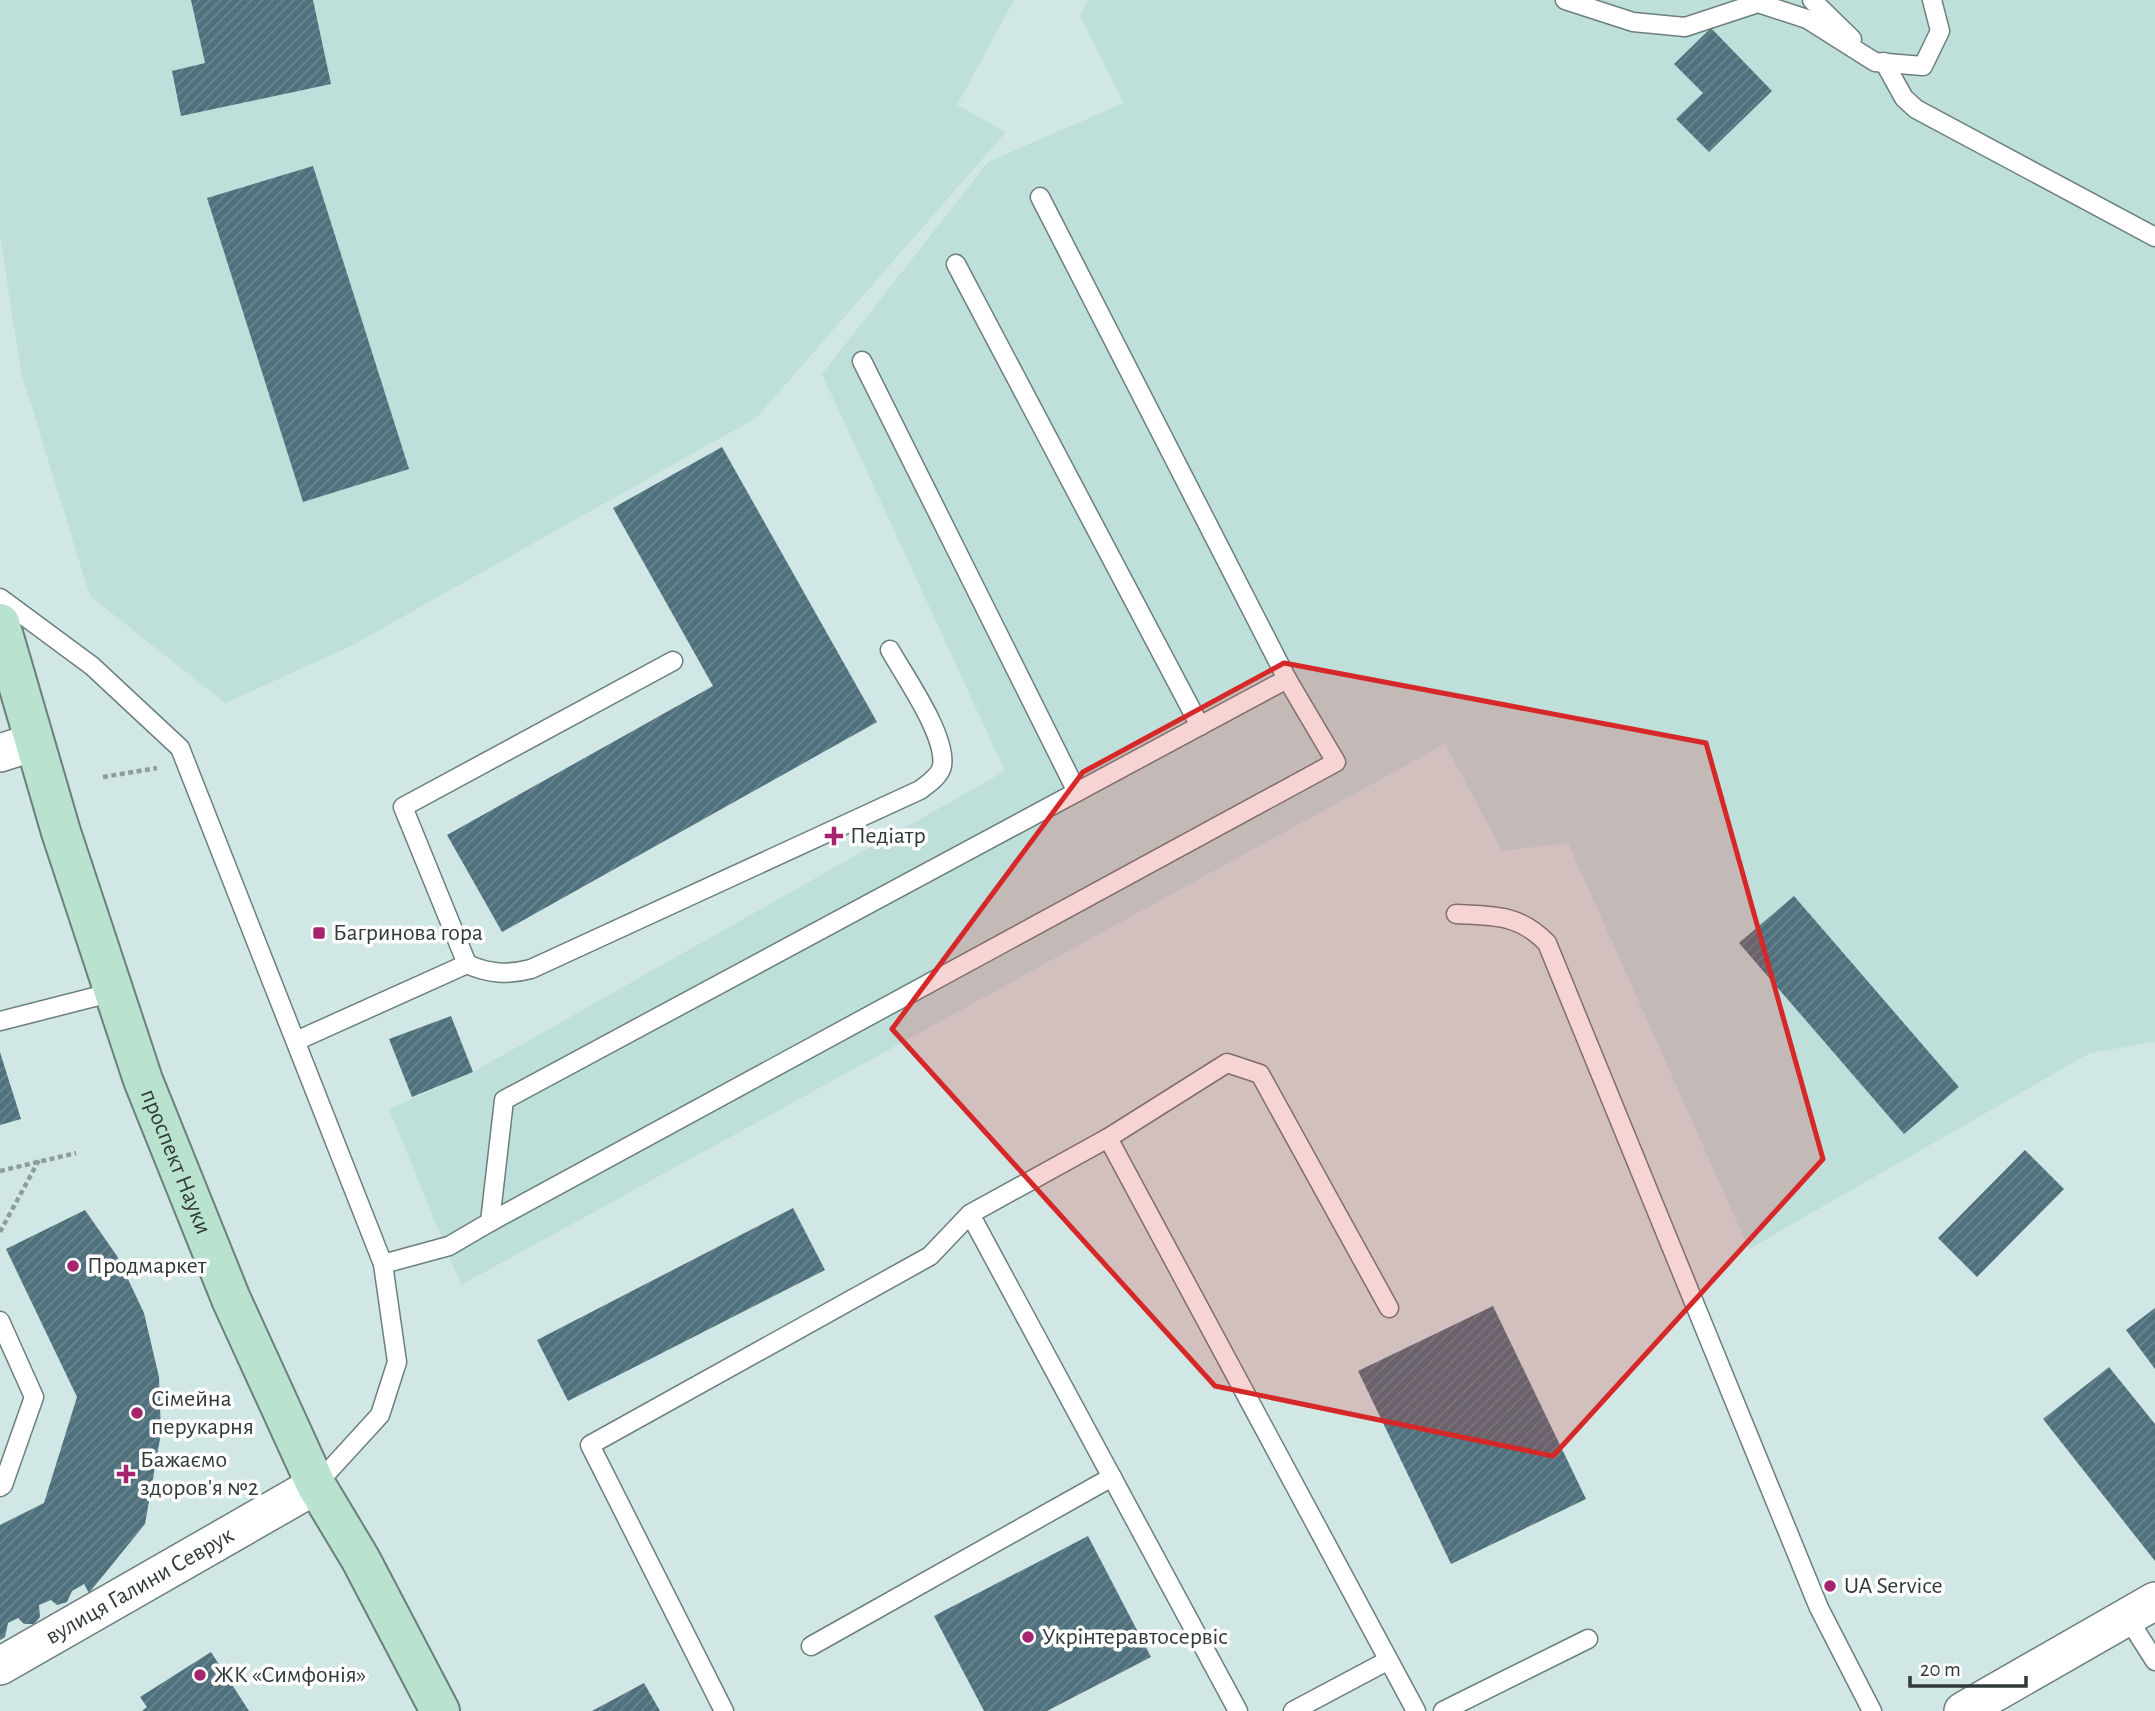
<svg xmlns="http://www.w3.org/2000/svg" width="2155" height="1711" viewBox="0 0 2155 1711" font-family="'Alegreya Sans',sans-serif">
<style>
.built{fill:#bfdfdb}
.building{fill:url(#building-hatch)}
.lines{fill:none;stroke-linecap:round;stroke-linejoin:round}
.service-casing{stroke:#6b7f7d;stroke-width:21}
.minor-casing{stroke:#6b7f7d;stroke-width:40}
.secondary-casing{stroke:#6b7f7d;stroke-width:42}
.path{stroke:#8d9d9b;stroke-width:4.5;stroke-dasharray:5 3.5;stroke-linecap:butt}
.service{stroke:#fff;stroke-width:18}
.minor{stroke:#fff;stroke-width:37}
.secondary{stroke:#b9e3cf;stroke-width:38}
.marked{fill:#d62828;fill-opacity:0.2;stroke:#d62828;stroke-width:5;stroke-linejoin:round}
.poi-dot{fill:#a7236e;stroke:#fff;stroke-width:2.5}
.labels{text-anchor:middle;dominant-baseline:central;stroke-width:7;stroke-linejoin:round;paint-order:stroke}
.poi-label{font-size:24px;fill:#313a39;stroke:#fff;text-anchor:start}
.street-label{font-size:24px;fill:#313a39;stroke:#fff}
</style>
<defs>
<pattern id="building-hatch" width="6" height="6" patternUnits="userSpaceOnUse" patternTransform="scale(1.75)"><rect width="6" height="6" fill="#4f717d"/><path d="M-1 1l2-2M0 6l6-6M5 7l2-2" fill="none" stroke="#6c868f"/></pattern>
</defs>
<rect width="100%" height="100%" fill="#d1e7e5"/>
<g class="built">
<path d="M0,0H1014L957,105L1006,132L756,418L351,646L225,703L90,596L21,372L0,235Z"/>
<path d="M1088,0H2155V1042L2090,1053L1749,1249L1568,843L1502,851L1445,744L461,1285L389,1109L473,1072L1005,771L822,374L988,162L1124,103L1080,15Z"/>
</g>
<g class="building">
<path d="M191,0H313L331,84L181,116L172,71L205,63Z"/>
<path d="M1711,28L1772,91L1709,152L1676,119L1703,93L1674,64Z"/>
<path d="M313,166L409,469L303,502L207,198Z"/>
<path d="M722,447L877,722L502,932L447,835L713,686L613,508Z"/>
<path d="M1794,896L1959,1087L1904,1134L1739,943Z"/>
<path d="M451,1016L473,1072L412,1097L389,1039Z"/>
<path d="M0,1052L21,1119L0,1125Z"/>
<path d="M2025,1150L2064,1189L1977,1277L1938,1238Z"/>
<path d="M793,1208L825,1270L568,1401L537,1340Z"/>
<path d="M85,1210L117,1256L144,1313L159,1377L161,1433L145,1524L89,1593L84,1584L72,1591L67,1602L57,1605L51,1600L39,1605L40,1617L34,1624H24L18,1618L8,1623L5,1637L0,1640V1525L44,1503L77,1397L6,1249Z"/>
<path d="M1493,1306L1586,1499L1451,1564L1358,1371Z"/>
<path d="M2155,1308V1369L2126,1330Z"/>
<path d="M2109,1367L2155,1424V1561L2043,1419Z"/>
<path d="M1088,1536L1151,1657L1047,1711H984L934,1616Z"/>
<path d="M211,1652L249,1711H142L147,1707L140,1697Z"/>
<path d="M644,1683L660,1711H592Z"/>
</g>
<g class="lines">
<g class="service-casing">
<g id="service">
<path d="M1565,0L1633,22L1685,27L1758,3L1807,19L1875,62L1923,66L1940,31L1932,0"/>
<path d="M1812,0L1852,39"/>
<path d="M1884,62L1904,98L1916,109L2155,237"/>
<path d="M956,264L1200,726"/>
<path d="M862,361L1077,792"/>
<path d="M0,598L92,666L180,748L383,1264L397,1362L380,1415L316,1485"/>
<path d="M1456,914C1494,916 1519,914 1547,943L1819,1608L1872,1711"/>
<path d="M467,964C489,974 508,975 531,969L920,790C928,784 940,776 942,766C947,736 905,677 890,650"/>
<path d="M0,1021L114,992"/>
<path d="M296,1041L467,964L403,807L673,661"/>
<path d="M1108,1138L1416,1711"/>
<path d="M490,1222L1336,762L1287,679L1040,197"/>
<path d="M383,1264L449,1246L490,1222L504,1100L1287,679"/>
<path d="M0,1321L34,1397L3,1485L0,1487"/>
<path d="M2127,1617L2155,1661"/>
<path d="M811,1646L1112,1477"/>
<path d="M724,1711L590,1445L930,1256L970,1214"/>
<path d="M1238,1711L970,1214L1108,1138L1227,1063L1260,1074L1389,1308"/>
<path d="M1293,1711L1387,1661"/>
<path d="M1443,1711L1588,1639"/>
</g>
</g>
<g class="minor-casing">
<g id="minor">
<path d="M0,753L34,742"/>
<path id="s1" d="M0,1666L316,1485"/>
<path d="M1963,1711L2155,1601"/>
</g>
</g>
<g class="secondary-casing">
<g id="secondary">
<path id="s2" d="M0,623L61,832L143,1080L231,1299L316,1485L361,1560L440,1711"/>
</g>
</g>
<g class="path">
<path d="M103,777L157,768"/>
<path d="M0,1171L76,1153"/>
<path d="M0,1232L39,1160"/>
</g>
<use href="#service" class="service"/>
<use href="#minor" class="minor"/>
<use href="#secondary" class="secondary"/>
</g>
<path class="marked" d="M1284,663L1706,743L1823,1159L1553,1456L1215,1386L892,1029L1083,772Z"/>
<g class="poi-dot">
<path d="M830.5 825.5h7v7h7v7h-7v7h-7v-7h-7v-7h7z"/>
<rect x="312" y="926" width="14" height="14" rx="3.5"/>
<circle cx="73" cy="1266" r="7"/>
<circle cx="137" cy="1413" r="7"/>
<path d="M122.5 1463.5h7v7h7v7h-7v7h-7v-7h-7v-7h7z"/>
<circle cx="1830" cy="1586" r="7"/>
<circle cx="1028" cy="1637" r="7"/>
<circle cx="200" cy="1675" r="7"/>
</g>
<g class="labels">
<g class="poi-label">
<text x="850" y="836">Педіатр</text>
<text x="333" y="933">Багринова гора</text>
<text x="87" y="1266">Продмаркет</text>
<text x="151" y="1399">Сімейна<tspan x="151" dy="28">перукарня</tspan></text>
<text x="140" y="1460">Бажаємо<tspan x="140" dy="28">здоров'я №2</tspan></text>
<text x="1844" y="1586">UA Service</text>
<text x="1042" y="1637">Укрінтеравтосервіс</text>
<text x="214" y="1675">ЖК «Симфонія»</text>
</g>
<g class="street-label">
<text stroke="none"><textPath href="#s2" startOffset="567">проспект Науки</textPath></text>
<text stroke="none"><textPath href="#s1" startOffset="161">вулиця Галини Севрук</textPath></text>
</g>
</g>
<path d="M1910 1676v10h116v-10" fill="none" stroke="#313a39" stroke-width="3.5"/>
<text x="1920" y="1676" font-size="21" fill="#313a39" stroke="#ffffff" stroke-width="5" paint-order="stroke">20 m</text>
</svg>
